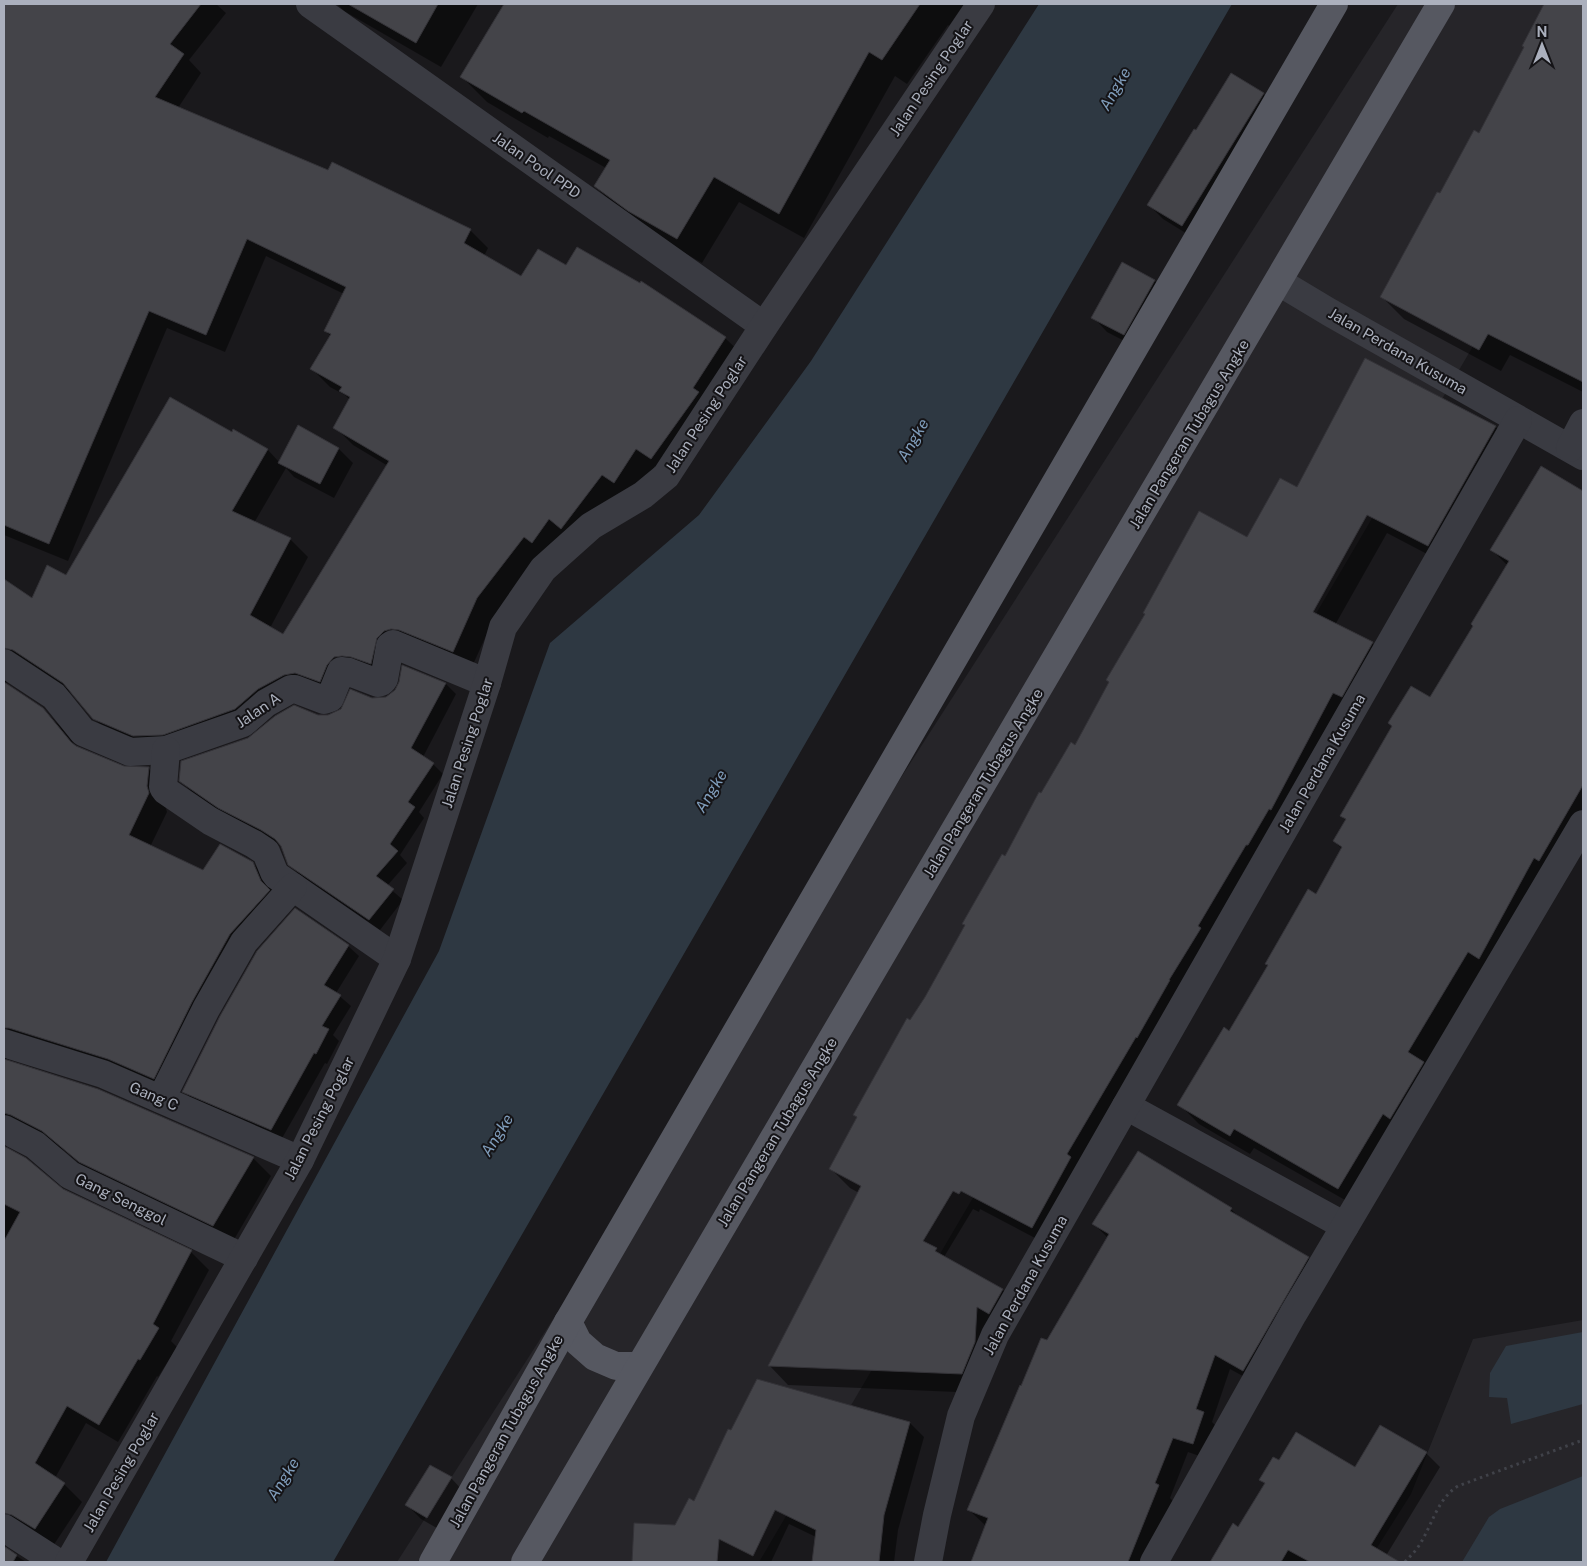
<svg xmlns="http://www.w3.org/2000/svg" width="1587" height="1566" viewBox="0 0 1587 1566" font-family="'Public Sans',sans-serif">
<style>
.built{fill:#262529}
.water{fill:#2e3842}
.shadow{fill:#0007}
.building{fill:#444449;stroke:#343338}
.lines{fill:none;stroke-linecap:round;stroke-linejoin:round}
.path{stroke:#404249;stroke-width:3;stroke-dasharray:2.5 4;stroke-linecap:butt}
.minor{stroke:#3a3b42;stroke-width:28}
.major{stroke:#565861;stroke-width:28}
.labels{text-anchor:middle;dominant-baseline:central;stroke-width:4;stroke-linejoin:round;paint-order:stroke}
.street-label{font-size:15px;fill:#abb0bd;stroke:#151417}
.water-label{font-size:16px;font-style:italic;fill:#7f9cba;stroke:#151417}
</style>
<rect width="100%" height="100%" fill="#1a191c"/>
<g class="built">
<path d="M1398,4H1583V159L759,1562H397Z"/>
<path d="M1583,1320V1562H1368L1411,1494L1473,1339Z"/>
</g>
<g class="water">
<path d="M1039,4H1232L333,1562H106L439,951L550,643L699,515L811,361Z"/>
<path d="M1583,1332V1404L1511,1424L1507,1398L1489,1397L1490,1373L1506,1346Z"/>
<path d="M1583,1476V1562H1462L1489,1517L1500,1509Z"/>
</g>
<g class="shadow">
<path d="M4,4H105L117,11L123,4H216L226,13L189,60L201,73L178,108L470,230L488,248L484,256L522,278L567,267L640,284L641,282L725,338L744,356L670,476L655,466L633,500L495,616L471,669L410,646L389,681L314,691L182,752L112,737L94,718L75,696L32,668L8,673L6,681L7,685L43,709L61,727L78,748L124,768H148L167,786L165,805L167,812L150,847L203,871L253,863L271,882L279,901L248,952L172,1096L7,1056V1062L253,1158L271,1176L232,1243L98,1180L65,1151L30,1133L8,1140L6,1149L62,1190L191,1252L209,1270L171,1341L177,1347L158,1377L157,1376L118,1442L86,1423L55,1478L64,1484L82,1502L53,1546L8,1538L6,1547L7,1550L26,1562H4V580L33,600L66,576L234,431L268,450L280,463L339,449L353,463L334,498L294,477L286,468L254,523L290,539L308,557L270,628L283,636L388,466L353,445L335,427L349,399L345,395L330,387L312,369L331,336L325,331L344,294L266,256L225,352L167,328L68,561L4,535Z"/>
<path d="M337,4H478L441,67L344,11Z"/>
<path d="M506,4H964L949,26L948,25L907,84L895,76L804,238L739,202L702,263L655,236L620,211L595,186L606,168L549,136L548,138L487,102L462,77Z"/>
<path d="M1545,4H1583V392L1510,355L1501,371L1404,319L1382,297L1440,195L1480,135L1526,47L1524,45Z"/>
<path d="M1232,75L1263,94L1278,108L1197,240L1163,219L1149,205Z"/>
<path d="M1122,264L1155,281L1169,295L1138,348L1107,332L1093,317Z"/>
<path d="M1365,360L1496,427L1515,447L1448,565L1387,533L1335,625L1372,643L1391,663L1052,1247L980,1209L979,1212L973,1209L944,1257L1003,1290L1022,1309L981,1393L788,1385L769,1365L859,1193L850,1188L830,1168L857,1118L854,1115L926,998L1041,795L1076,747L1248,538L1297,489Z"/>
<path d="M1541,467L1583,492V838L1359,1208L1254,1148L1250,1154L1199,1124L1179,1104L1230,1032L1269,966L1266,964L1316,896L1342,849L1334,841L1346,821L1341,815L1430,699L1475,626L1508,566L1492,550Z"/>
<path d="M403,667L446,684L456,694L423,757L433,764L443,774L419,812L424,818L400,855L407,863L387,886L403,900L380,930L300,875L289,864L282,846L230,818L191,791L180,781L318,716H329L372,699L386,698L396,691L400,683Z"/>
<path d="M348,946L359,956L336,993L351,1006L333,1035L339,1041L327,1064L325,1063L281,1140L194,1102L184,1091Z"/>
<path d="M1231,1209L1241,1219L1308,1258L1323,1273L1259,1385L1230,1369L1212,1422L1218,1428L1208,1459L1188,1452L1170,1498L1173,1501L1149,1562H972L986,1526L969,1510L1047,1342L1108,1238L1094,1224Z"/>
<path d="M757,1381L910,1423L924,1437L898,1530L894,1562H813L816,1537L789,1524L771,1562H633L636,1525L676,1527L694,1502Z"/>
<path d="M1426,1453L1440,1467L1384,1559L1387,1562H1210L1233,1525L1239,1528L1265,1484L1261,1479L1280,1462L1355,1468Z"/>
<path d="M430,1466L451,1478L465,1493L442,1531L421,1519L407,1505Z"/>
</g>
<g class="building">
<path d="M4,4H201L170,44L184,54L155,97L328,170L332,162L471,229L464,243L521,276L538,249L566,265L577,247L640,283L641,281L726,337L693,388L699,392L651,459L636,449L614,483L602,475L561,529L549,519L532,543L524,537L477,598L453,652L399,630L391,629L384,631L377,638L371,664L351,657L342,656L334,657L327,665L320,682L295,673L284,675L258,689L235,709L163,735L133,736L93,719L63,683L13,650L4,648V579L32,598L47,565L66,575L170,397L232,432L233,429L268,449L232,511L291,538L250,615L283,634L389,461L333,428L350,397L339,391L342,387L310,369L331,334L324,331L346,287L247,239L206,335L149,311L49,544L4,525Z"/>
<path d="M348,4H438L416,43Z"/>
<path d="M504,4H920L882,60L869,52L779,214L714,177L677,239L628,211L594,186L610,160L524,111L522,113L460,77Z"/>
<path d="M1544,4H1583V382L1488,334L1479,350L1380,297L1437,192L1440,193L1474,130L1479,133L1524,47L1522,46Z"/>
<path d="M1231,73L1264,93L1182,226L1147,205L1194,129L1196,130Z"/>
<path d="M1122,262L1155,280L1124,335L1091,318Z"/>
<path d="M1365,358L1496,426L1428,546L1367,515L1313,612L1373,642L1342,697L1333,693L1271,810L1269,809L1248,845H1246L1198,926L1201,928L1169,980H1170L1137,1038L1136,1037L1067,1154L1071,1157L1032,1228L961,1191L959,1194L953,1191L923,1241L937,1248L935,1251L1003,1289L989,1314L977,1307L975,1342L962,1374L768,1366L861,1186L829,1169L857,1117L853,1115L907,1018L910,1020L925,997L965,925L962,924L1002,854L1005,856L1039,792L1041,793L1071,742L1075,745L1109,682L1106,680L1145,614L1143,613L1199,511L1247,537L1280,478L1297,487Z"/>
<path d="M298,425L339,448L320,484L278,463Z"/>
<path d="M1541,466L1583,491V785L1539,861L1534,858L1479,959L1468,952L1408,1052L1424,1062L1390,1119L1383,1114L1338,1189L1234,1129L1230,1136L1177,1105L1224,1027L1229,1031L1268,965L1265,964L1308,889L1316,894L1342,847L1333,841L1346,819L1340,816L1392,726L1388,723L1411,686L1430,697L1473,626L1471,624L1509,561L1490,550Z"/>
<path d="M402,665L446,683L411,748L434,763L408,802L415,807L390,844L398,851L376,876L394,889L369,920L288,865L281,846L275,839L261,830L218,808L179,781L181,761L248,738L275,716L294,705L318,715H328L341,709L350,689L372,698L386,697L395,690L399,682Z"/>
<path d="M4,682L43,708L71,742L76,746L124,766L149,767L147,786L149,793L129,835L203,870L220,844L253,862L261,881L270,890L230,934L192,1002L154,1079L108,1059L9,1028H4Z"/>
<path d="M295,908L349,945L324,985L341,995L322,1026L329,1029L316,1054L314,1053L271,1130L182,1092L220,1016L257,951Z"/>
<path d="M4,1059L98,1089L254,1157L213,1226L79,1162L42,1131L11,1115L4,1113Z"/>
<path d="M4,1146L26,1158L63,1189L192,1250L153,1324L159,1328L140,1360L138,1359L99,1425L67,1406L35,1463L65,1483L35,1529L12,1515L4,1513V1241L20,1212L4,1204Z"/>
<path d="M1138,1151L1232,1208L1230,1211L1309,1257L1243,1371L1215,1355L1196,1409L1204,1412L1193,1444L1173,1438L1155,1483L1159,1485L1128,1562H971L988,1518L967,1510L1020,1385L1021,1386L1041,1338L1047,1340L1109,1234L1092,1224Z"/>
<path d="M757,1379L910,1422L884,1515L879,1562H812L816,1530L775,1510L753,1556L719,1539L717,1562H632L634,1523L675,1525L689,1498L694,1501L728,1429L731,1430Z"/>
<path d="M1380,1425L1427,1452L1371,1545L1400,1562H1310L1288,1550L1281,1562H1210L1233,1523L1238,1527L1265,1483L1259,1480L1273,1457L1279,1460L1296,1432L1355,1467Z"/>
<path d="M430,1465L452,1477L427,1518L405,1505Z"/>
<path d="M4,1546L17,1555L13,1562H4Z"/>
</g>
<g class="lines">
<path class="path" d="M1405,1562C1409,1557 1414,1553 1418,1547C1432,1527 1436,1500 1458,1486L1583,1440"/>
<g class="minor">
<path d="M310,4L764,326"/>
<path d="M1279,282L1329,312L1583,456"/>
<path d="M1570,448L1583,423"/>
<path d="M4,663L54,696L83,732L130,752L166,750L243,723L266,703L291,689H295L324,700L330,698L341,671L349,672L378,683L381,682L384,679L390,646L393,644L487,683"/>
<path d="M166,750L163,787L166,791L210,821L254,844L266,852L274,872L277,876L397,959"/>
<path d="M4,1043L103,1074L300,1160"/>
<path d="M161,1099L206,1009L244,942L293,887"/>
<path d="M1126,1106L1345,1226"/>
<path d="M4,1129L35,1145L70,1175L244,1258"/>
<path d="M4,1528L57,1562"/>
<path d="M69,1562L300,1160L397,959L487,683L503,627L543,569L591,526L643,495L666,476L764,326L981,4"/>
<path d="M928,1562L937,1515L961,1416L995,1335L1518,420"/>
<path d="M1154,1562L1293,1314L1583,824"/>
</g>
<g class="major">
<path d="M568,1322L578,1342L595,1357L616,1366H639"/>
<path d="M433,1562L568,1322L1334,4"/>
<path d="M525,1562C827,1041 1137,524 1441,4"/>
</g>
</g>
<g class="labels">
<g class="street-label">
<text transform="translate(931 78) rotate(-56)">Jalan Pesing Poglar</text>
<text transform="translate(537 165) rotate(35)">Jalan Pool PPD</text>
<text transform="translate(1398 351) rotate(30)">Jalan Perdana Kusuma</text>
<text transform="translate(706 414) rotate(-57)">Jalan Pesing Poglar</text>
<text transform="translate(1189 434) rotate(-59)">Jalan Pangeran Tubagus Angke</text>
<text transform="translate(258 710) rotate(-34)">Jalan A</text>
<text transform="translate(467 743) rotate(-72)">Jalan Pesing Poglar</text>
<text transform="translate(1322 763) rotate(-60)">Jalan Perdana Kusuma</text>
<text transform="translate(983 783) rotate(-59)">Jalan Pangeran Tubagus Angke</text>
<text transform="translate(154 1096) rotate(23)">Gang C</text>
<text transform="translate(319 1118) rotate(-63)">Jalan Pesing Poglar</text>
<text transform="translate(777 1132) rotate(-59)">Jalan Pangeran Tubagus Angke</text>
<text transform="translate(121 1199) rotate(26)">Gang Senggol</text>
<text transform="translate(1025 1285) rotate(-61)">Jalan Perdana Kusuma</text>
<text transform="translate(506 1431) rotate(-61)">Jalan Pangeran Tubagus Angke</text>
<text transform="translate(121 1472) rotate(-60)">Jalan Pesing Poglar</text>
</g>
<g class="water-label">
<text transform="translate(1115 89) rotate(-60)">Angke</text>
<text transform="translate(913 440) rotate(-60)">Angke</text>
<text transform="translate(711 791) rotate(-59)">Angke</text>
<text transform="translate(497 1135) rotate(-58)">Angke</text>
<text transform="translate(283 1479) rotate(-58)">Angke</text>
</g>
</g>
<rect width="1587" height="1566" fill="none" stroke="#abb0bd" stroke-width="10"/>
<g transform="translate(1542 45)" stroke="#151417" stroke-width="4" paint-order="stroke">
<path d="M0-4L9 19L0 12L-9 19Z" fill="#abb0bd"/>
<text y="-8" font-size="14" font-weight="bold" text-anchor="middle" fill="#abb0bd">N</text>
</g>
</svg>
